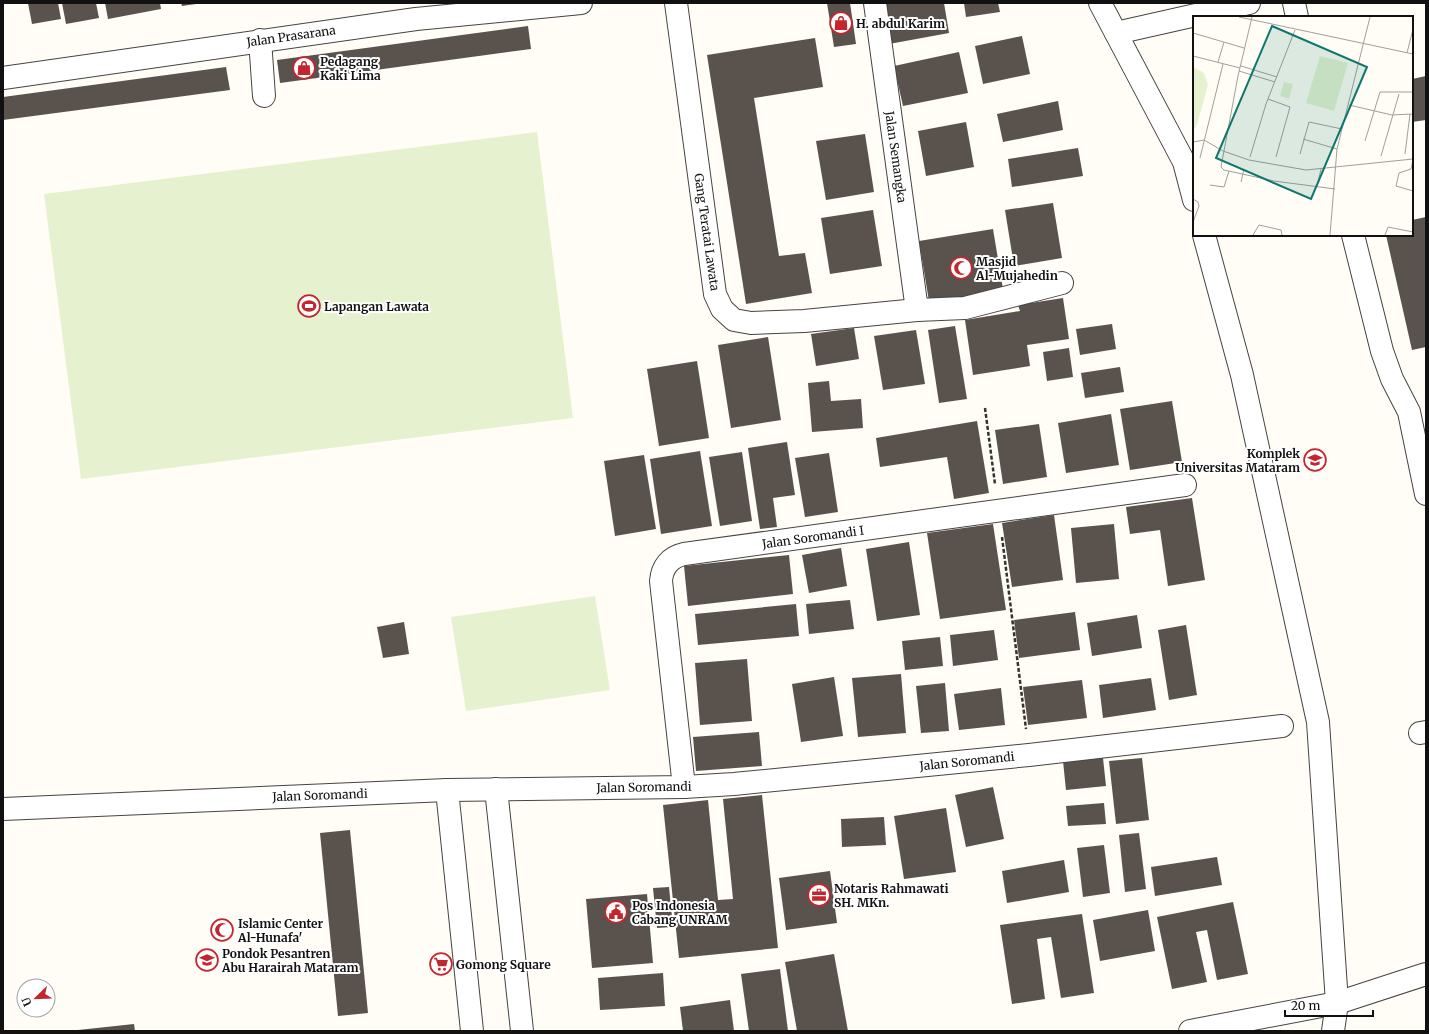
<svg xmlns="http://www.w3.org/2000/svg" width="1429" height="1034" viewBox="0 0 1429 1034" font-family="Merriweather,serif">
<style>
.pitch{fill:#e6f2cf}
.building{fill:#5a524d}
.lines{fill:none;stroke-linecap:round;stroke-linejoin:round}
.minor-casing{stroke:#444;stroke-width:24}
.path{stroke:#333;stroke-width:2.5;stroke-dasharray:4 2;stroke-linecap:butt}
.minor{stroke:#fff;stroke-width:22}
.labels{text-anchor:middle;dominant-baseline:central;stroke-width:4;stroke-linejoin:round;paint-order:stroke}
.poi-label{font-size:12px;font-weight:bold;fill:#111;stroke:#fff;text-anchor:start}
.street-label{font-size:12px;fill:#111;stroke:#fff}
.inset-road{fill:none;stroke:#a09f9a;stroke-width:1}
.view{fill:#0f766e;fill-opacity:0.15;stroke:#0f766e;stroke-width:2}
.inset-edge{fill:none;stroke:#111;stroke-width:2}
</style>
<rect width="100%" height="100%" fill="#fffdf5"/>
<g class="pitch">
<path d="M537,132L573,418L81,479L44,194Z"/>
<path d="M595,596L610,690L466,711L451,617Z"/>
</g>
<g class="building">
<path d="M28,3H58L61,19L32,24Z"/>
<path d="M62,3H96L99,18L66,24Z"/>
<path d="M105,3H160L161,9L108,19Z"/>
<path d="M181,3H195L196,4L182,6Z"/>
<path d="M827,3H850L856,44L834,47Z"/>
<path d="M882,3H944L949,33L889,44Z"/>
<path d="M964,3H998L1000,12L966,17Z"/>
<path d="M528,26L531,49L280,83L277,60Z"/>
<path d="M1022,36L1030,74L983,84L975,46Z"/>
<path d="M815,38L823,87L754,98L779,256L805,253L812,293L746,304L707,55Z"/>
<path d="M959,52L968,93L903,106L894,66Z"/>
<path d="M226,67L230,90L3,120V97Z"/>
<path d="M1426,76V120L1412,122V79Z"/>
<path d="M1058,101L1063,130L1003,142L997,114Z"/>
<path d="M966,122L974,167L926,176L918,131Z"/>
<path d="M865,134L874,192L826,200L816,141Z"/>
<path d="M1078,148L1083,176L1012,187L1008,159Z"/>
<path d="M1053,203L1062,258L1014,266L1005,210Z"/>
<path d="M873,210L882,266L830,274L821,218Z"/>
<path d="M1426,217V347L1412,350L1386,235H1412V220Z"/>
<path d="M993,229L1004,295L930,307L919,241Z"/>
<path d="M1063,298L1069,339L1027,345L1030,366L973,375L965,320L1020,311L1018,305Z"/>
<path d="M1112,324L1116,349L1080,355L1076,329Z"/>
<path d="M955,326L967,399L939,403L928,330Z"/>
<path d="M854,328L859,359L816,366L811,334Z"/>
<path d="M916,330L925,384L883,390L874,336Z"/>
<path d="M768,337L781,420L731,428L718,345Z"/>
<path d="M1069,348L1073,377L1047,381L1043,352Z"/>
<path d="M697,361L709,438L659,446L647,369Z"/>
<path d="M1120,367L1124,392L1085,398L1081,373Z"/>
<path d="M829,381L831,401L861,399L863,428L812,432L808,383Z"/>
<path d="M1172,401L1182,462L1130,470L1120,409Z"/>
<path d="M1111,414L1119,465L1066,473L1058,423Z"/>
<path d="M977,421L989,493L954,499L947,457L880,467L876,438Z"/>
<path d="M1039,424L1047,477L1003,484L995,430Z"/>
<path d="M787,442L795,495L773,498L777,527L760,529L748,448Z"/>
<path d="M700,451L712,526L661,534L650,459Z"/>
<path d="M742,452L752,521L720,526L709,457Z"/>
<path d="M829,453L838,512L805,517L795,458Z"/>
<path d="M644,455L656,529L615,536L604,461Z"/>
<path d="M1192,498L1205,580L1168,586L1160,530L1130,534L1126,507Z"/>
<path d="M1054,515L1063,580L1012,587L1002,523Z"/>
<path d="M993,524L1006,610L940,619L927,533Z"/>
<path d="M1114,524L1119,579L1076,583L1071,528Z"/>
<path d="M909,542L920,615L877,621L866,549Z"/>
<path d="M841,548L847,586L809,593L802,555Z"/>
<path d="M789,555L793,594L688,606L684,566Z"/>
<path d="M850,600L854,629L809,634L806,604Z"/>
<path d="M796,604L799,636L698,645L695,614Z"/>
<path d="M1075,612L1080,650L1019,658L1014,620Z"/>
<path d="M1137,615L1142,648L1092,656L1087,623Z"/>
<path d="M404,622L409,654L383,658L377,627Z"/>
<path d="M1186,625L1197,695L1169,700L1158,630Z"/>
<path d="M994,630L998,660L953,666L950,635Z"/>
<path d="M940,637L943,666L905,670L902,641Z"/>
<path d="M747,659L752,721L700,725L695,663Z"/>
<path d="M901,674L906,733L858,737L852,678Z"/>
<path d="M834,677L843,736L801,742L792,684Z"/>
<path d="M1151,678L1156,710L1103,718L1099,685Z"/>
<path d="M1082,680L1087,718L1028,725L1023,687Z"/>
<path d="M945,683L949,731L921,733L916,686Z"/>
<path d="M1001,688L1005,725L959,730L954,694Z"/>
<path d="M759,732L762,766L696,771L693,737Z"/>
<path d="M1103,758L1106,786L1066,790L1063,761Z"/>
<path d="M1142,758L1149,820L1116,824L1109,761Z"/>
<path d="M993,787L1004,839L966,847L955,795Z"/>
<path d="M762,795L778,948L679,958L663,805L708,800L718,900L733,899L723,799Z"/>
<path d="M1104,803L1106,824L1068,826L1066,806Z"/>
<path d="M946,808L956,872L904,879L894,816Z"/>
<path d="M884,817L886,845L842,847L841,819Z"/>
<path d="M350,830L368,1013L338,1016L320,833Z"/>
<path d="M1139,833L1146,889L1125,892L1119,835Z"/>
<path d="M1104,845L1110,893L1083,897L1077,848Z"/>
<path d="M1217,857L1222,885L1155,896L1151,867Z"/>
<path d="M1064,860L1069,892L1007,903L1002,871Z"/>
<path d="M830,871L837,923L786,930L779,878Z"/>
<path d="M669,887L673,927L657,928L653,888Z"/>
<path d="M647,894L653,963L592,968L586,899Z"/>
<path d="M1233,902L1248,974L1217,980L1207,930L1196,932L1207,982L1172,989L1157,917Z"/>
<path d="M1148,910L1155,951L1100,961L1093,920Z"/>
<path d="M1082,914L1094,993L1061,998L1051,937L1037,939L1045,999L1012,1004L1000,925Z"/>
<path d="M834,954L848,1031H797L785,962Z"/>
<path d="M780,969L788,1031H749L741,974Z"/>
<path d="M663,973L665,1006L600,1010L598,978Z"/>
<path d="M730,1000L734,1031H683L680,1007Z"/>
<path d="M134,1024L135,1031H78V1030Z"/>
</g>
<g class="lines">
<g class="minor-casing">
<g id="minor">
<path d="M676,3L715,294L722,309L734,320L751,323L804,321L917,310L965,308L1062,283"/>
<path d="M875,3L917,310"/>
<path d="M1100,3L1184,162L1194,200"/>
<path d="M1294,3L1297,17"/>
<path d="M1116,33L1249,3"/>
<path d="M260,40L264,96"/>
<path d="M3,78L416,19L581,3"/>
<path d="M1204,235L1242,375L1318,722L1337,1003L1333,1031"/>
<path d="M1353,235L1382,351L1392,379L1409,412L1426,494"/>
<path d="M1420,733L1426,732"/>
<path d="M684,787L661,581C662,567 670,557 684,554L1185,485"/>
<path d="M496,789L522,1031"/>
<path d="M447,790L472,1031"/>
<path d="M3,809L447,790L684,787L734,784L1029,755L1282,726"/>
<path d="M1190,1031L1337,1003L1426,974"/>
</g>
</g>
<g class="path">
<path d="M985,408L995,484"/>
<path d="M1002,537L1026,729"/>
</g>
<use href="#minor" class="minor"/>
</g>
<defs>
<g id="shop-ring" transform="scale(1.15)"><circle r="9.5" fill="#fff" stroke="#c4262e" stroke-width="1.5"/><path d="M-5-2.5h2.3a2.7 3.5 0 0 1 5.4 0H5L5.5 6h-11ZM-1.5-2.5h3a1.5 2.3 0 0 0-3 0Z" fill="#c4262e"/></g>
<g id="mosque-ring" transform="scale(1.15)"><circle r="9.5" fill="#fff" stroke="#c4262e" stroke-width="1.5"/><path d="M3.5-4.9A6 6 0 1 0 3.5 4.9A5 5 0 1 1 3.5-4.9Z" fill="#c4262e"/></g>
<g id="stadium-ring" transform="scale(1.15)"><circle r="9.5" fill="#fff" stroke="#c4262e" stroke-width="1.5"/><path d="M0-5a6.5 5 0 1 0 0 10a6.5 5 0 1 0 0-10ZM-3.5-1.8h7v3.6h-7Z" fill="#c4262e"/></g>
<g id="university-ring" transform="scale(1.15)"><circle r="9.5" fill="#fff" stroke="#c4262e" stroke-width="1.5"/><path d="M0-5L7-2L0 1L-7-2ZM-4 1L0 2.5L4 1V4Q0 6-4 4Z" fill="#c4262e"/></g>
<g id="office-ring" transform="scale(1.15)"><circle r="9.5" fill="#fff" stroke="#c4262e" stroke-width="1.5"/><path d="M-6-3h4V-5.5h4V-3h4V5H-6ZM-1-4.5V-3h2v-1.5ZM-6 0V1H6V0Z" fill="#c4262e"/></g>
<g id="civic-ring" transform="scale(1.15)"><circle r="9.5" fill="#fff" stroke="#c4262e" stroke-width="1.5"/><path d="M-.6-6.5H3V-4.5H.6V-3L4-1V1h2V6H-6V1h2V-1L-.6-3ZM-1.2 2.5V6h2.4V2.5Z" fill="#c4262e"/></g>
<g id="school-ring" transform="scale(1.15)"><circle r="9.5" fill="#fff" stroke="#c4262e" stroke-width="1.5"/><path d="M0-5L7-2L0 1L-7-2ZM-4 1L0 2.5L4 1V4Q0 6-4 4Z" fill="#c4262e"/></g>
<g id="supermarket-ring" transform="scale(1.15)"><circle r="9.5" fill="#fff" stroke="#c4262e" stroke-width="1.5"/><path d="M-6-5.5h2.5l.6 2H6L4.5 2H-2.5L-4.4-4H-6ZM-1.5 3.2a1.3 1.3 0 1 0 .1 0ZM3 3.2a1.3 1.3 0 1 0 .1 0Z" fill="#c4262e"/></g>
</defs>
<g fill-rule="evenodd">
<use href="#shop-ring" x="841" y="23"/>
<use href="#shop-ring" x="304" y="68"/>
<use href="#mosque-ring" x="961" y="268"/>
<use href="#stadium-ring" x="309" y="306"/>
<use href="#university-ring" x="1315" y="460"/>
<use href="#office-ring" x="819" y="895"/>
<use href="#civic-ring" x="616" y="912"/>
<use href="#mosque-ring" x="222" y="930"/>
<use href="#school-ring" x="207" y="960"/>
<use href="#supermarket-ring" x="441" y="964"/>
</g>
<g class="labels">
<g class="poi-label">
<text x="856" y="23">H. abdul Karim</text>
<text x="320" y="61">Pedagang<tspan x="320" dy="14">Kaki Lima</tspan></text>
<text x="976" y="261">Masjid<tspan x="976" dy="14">Al-Mujahedin</tspan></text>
<text x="324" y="306">Lapangan Lawata</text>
<text x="1300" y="453" text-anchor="end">Komplek<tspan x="1300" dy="14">Universitas Mataram</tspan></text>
<text x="834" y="888">Notaris Rahmawati<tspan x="834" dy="14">SH. MKn.</tspan></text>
<text x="632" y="905">Pos Indonesia<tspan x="632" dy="14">Cabang UNRAM</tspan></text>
<text x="238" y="923">Islamic Center<tspan x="238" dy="14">Al-Hunafa'</tspan></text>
<text x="222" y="953">Pondok Pesantren<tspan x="222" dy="14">Abu Harairah Mataram</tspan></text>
<text x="456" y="964">Gomong Square</text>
</g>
<g class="street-label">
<text transform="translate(291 36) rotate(-8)">Jalan Prasarana</text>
<text transform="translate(896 157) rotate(82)">Jalan Semangka</text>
<text transform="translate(707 232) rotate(82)">Gang Teratai Lawata</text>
<text transform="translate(813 537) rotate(-8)">Jalan Soromandi I</text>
<text transform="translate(967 761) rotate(-6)">Jalan Soromandi</text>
<text transform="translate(644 787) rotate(-1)">Jalan Soromandi</text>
<text transform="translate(320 795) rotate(-2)">Jalan Soromandi</text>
</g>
</g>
<g transform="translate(1193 16)">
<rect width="220" height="220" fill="#fffdf5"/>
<path d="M127,40L155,47L141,95L113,87ZM0,51L11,57L15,69L4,109L0,115ZM91,66L100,68L96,83L87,80Z" fill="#e6f2cf"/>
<path class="inset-road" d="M46,1L220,38M59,1L45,60L28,151L31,154L81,165L142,173M0,17L51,32M214,37L220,13M0,40L47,52M25,46L31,26M48,50L84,61M46,55L82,66M75,83L97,91L83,141M156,89L199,99L220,98M110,123L144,133M172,125L187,76H220M0,126L11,124L30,135L56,144L113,154L220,143M107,138L116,106L149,113M212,138L217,98M188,140L206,78M57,141L73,88L102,14M7,142L30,48M220,144L218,153L206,157L203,170L220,175M48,166L51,153M17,169L31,171L36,155M124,170L128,153M0,183L5,186L6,190L0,206M0,205V218M60,219L66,209L88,214L89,219M137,219L144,133L177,1M192,219L195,211L220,216"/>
<path class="view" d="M79,10L174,51L118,183L23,142Z"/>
<rect width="220" height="220" class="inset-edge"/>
</g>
<rect width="1429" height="1034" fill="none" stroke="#111111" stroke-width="8"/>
<g transform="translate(36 998) rotate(247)"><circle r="19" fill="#ffffff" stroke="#a0a0a0"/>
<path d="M0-3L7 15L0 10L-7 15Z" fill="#c4262e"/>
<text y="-6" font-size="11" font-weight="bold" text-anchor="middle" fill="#111111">U</text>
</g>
<path d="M1285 1010v6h88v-6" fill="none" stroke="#111111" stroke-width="2"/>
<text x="1291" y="1010" font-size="12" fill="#111111" stroke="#ffffff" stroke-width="3" paint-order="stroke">20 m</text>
</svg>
